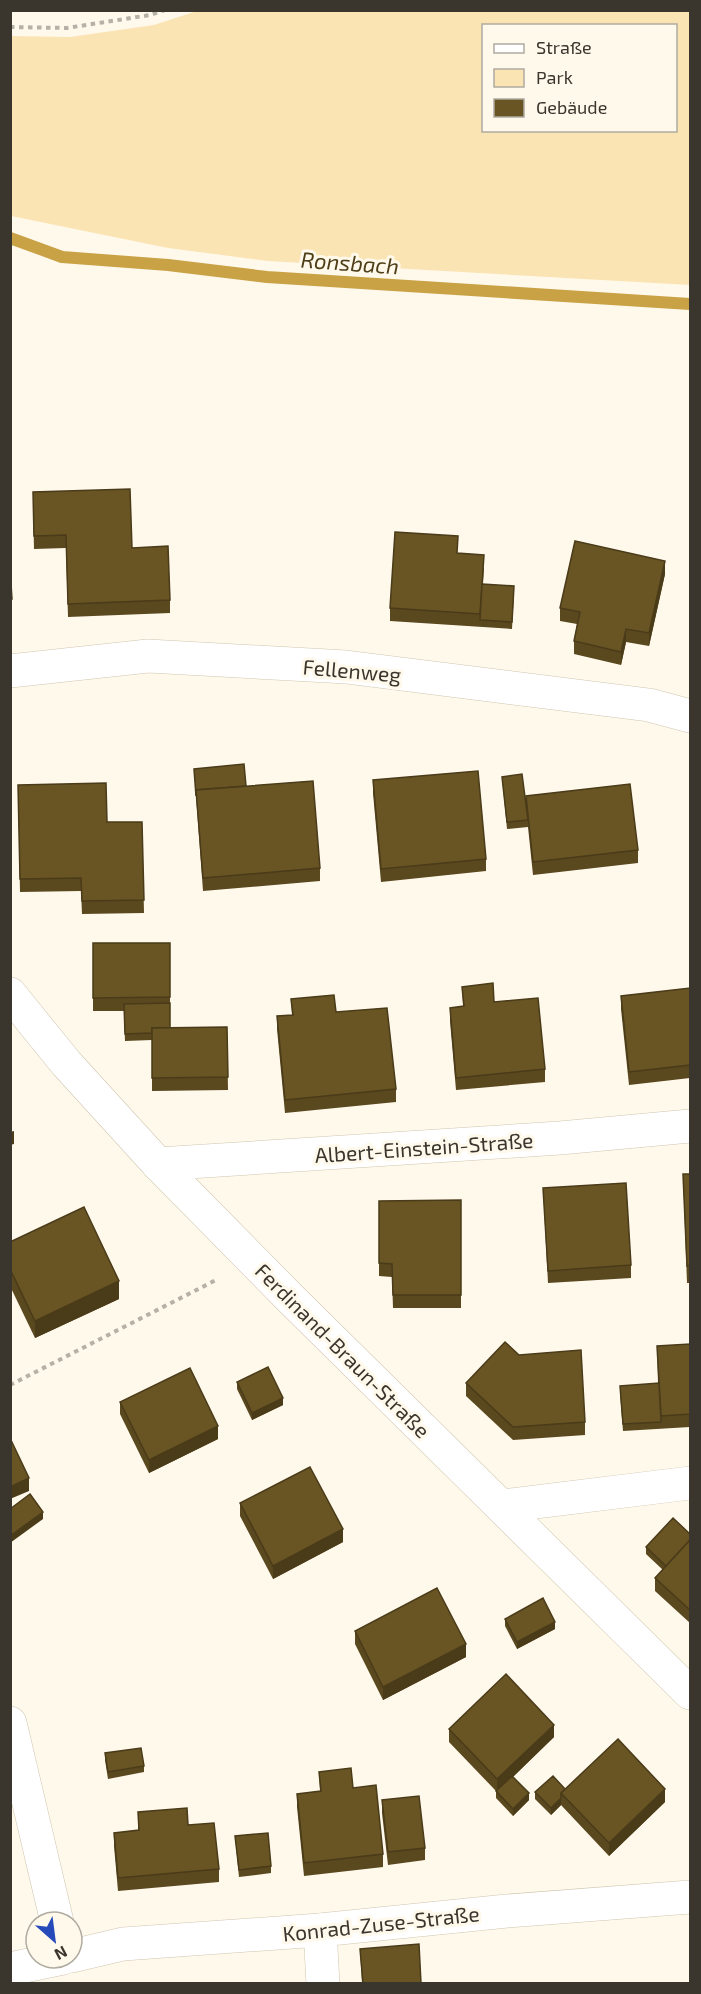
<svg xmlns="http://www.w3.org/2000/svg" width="701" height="1994" viewBox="0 0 701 1994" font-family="'Exo 2',sans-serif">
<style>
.green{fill:#fbe4b4;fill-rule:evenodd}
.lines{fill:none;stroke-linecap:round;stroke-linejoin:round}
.stream{stroke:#caa246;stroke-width:12}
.minor-casing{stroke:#d0c6b1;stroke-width:34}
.path{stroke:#b6b1a6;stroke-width:4;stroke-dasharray:4.5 4.5;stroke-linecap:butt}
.minor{stroke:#fff;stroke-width:33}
.wall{fill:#5a481f}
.shaded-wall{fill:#4a3b19}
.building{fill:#695424;stroke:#4a3b19;stroke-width:1.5}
.labels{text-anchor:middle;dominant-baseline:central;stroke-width:6;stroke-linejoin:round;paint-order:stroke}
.street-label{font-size:21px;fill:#3a362e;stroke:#fff9ec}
.water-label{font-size:22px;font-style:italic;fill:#4f3f18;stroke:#fff9ec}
</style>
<rect width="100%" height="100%" fill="#fff9ec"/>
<path class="green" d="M200,10L690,11V285L268,261L168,248L11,216V36L70,37L154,25ZM484,26H676V130H484Z"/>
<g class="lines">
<path class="stream" d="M10,238L62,257L168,265L267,277L690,304"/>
<g class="minor-casing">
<g id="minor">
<path d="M10,671L148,656L346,667L649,705L690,716"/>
<path d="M10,994L66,1063L158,1164L290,1298L690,1693"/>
<path d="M158,1164L560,1138L690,1126"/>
<path d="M502,1506L690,1483"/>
<path d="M10,1723L57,1922"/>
<path d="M320,1930L323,1984"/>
<path d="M72,1956L123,1944L320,1930L507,1911L690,1897"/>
<path d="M10,1969L63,1958"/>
</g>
</g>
<g class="path">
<path d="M10,27L67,28L150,15L165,10"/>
<path d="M10,1385L218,1279"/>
</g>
<use href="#minor" class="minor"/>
</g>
<g class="wall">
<path d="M33,505L132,548L170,600V613L68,617L66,548L34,549Z"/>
<path d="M458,553L484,568L483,584L514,593L512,629L390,621V608Z"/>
<path d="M665,574L649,646L626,642L621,665L574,654V641L577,624L560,621V608Z"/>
<path d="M194,769L246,786L320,868V881L203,891Z"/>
<path d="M502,777L526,802L638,850V863L533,875L528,827L507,829Z"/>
<path d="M373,780L486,859V871L381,882L373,793Z"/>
<path d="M18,785L107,822H142L144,913L82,914L81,891L20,892Z"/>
<path d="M93,943H170V1028L227,1027L228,1090L152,1091V1040L125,1041L124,1011H93Z"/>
<path d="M462,987L494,1002L545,1069V1082L456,1090L450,1021V1008L463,1006Z"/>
<path d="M690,988V1078L629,1085L621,1009V996Z"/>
<path d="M291,999L336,1012L396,1089V1102L285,1113L277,1029V1016L292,1015Z"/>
<path d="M683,1174H690V1283H687Z"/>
<path d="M543,1188L631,1265V1278L548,1283Z"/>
<path d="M461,1200V1308H393L392,1277L379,1276V1201Z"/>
<path d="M10,1242L119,1299L35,1338L10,1286Z"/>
<path d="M690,1344V1427L623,1431L620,1393L658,1383L657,1346Z"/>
<path d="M237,1382L283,1405L252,1420L237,1389Z"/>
<path d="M466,1383L585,1422V1435L513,1440L466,1396Z"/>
<path d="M120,1402L218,1439L149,1473L120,1414Z"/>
<path d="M240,1503L343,1542L273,1579L240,1516Z"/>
<path d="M690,1534V1623L655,1591V1578L663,1570L646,1554V1547Z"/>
<path d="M505,1619L555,1629L517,1649L505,1626Z"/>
<path d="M355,1631L466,1657L383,1700L355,1644Z"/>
<path d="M449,1729L554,1737L513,1777L529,1800L513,1816L496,1798V1791L449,1742Z"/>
<path d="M105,1753L144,1766V1772L108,1779L105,1760Z"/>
<path d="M319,1772L353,1788L383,1854V1867L304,1876L297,1807V1794L320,1792Z"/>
<path d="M565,1789L665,1802L609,1856L561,1805L551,1815L535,1799V1792Z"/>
<path d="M382,1800L425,1848V1860L388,1865L382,1813Z"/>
<path d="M138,1812L188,1825L219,1869V1882L118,1891L114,1846V1833L138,1830Z"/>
<path d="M235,1836L271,1866V1873L239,1877Z"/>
<path d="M360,1949L421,1983H362Z"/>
</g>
<g class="shaded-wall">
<path d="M665,561V574L649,646V633Z"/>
<path d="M626,629V642L621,665V652Z"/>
<path d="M14,1131V1144L10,1145V1132Z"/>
<path d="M119,1281V1299L35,1338V1321Z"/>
<path d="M283,1398V1405L252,1420V1413Z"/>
<path d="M218,1426V1439L149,1473V1460Z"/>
<path d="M29,1478V1491L10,1499V1487Z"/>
<path d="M43,1512V1519L10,1543V1536Z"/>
<path d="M343,1529V1542L273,1579V1566Z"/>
<path d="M555,1622V1629L517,1649V1642Z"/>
<path d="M466,1644V1657L383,1700V1687Z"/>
<path d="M554,1725V1737L497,1792V1779Z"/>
<path d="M665,1789V1802L609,1856V1843Z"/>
<path d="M529,1793V1800L513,1816V1809Z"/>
<path d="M561,1798V1805L551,1815V1808Z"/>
</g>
<g class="building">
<path d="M130,489L132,548L168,546L170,600L68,604L66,535L34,536L33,492Z"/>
<path d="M395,532L458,536L457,553L484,555L480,614L390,608Z"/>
<path d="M575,541L665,561L649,633L626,629L621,652L574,641L580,612L560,608Z"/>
<path d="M10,568L12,599H10Z"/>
<path d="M482,584L514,586L512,622L480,620Z"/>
<path d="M244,764L246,786L196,790V796L194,769Z"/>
<path d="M478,771L486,859L381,869L373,780Z"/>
<path d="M522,774L528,820L507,822L502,777Z"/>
<path d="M313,781L320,868L203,878L196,790Z"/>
<path d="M106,783L107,822H142L144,900L82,901L81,878L20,879L18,785Z"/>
<path d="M630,784L638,850L533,862L526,796Z"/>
<path d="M93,943H170V997L93,998Z"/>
<path d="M493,983L494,1002L538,998L545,1069L456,1078L450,1008L464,1006L462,987Z"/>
<path d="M690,988V1065L629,1072L621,996Z"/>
<path d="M334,995L336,1012L387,1008L396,1089L285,1100L277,1016L293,1015L291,999Z"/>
<path d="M170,1003V1028H152V1033L125,1034L124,1004Z"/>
<path d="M227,1027L228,1077L152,1078V1028Z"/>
<path d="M683,1174H690V1265L687,1266Z"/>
<path d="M626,1183L631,1265L548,1271L543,1188Z"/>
<path d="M461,1200V1295H393L392,1264L379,1263V1201Z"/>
<path d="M84,1207L119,1281L35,1321L10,1269V1242Z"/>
<path d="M505,1342L519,1355L581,1350L585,1422L513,1427L466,1383Z"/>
<path d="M690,1344V1414L661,1416L657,1346Z"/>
<path d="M268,1367L283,1398L252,1413L237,1382Z"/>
<path d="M190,1368L218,1426L149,1460L120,1402Z"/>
<path d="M659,1383L661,1422L623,1424L620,1386Z"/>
<path d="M10,1438L29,1478L10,1487Z"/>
<path d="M310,1467L343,1529L273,1566L240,1503Z"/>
<path d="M30,1494L43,1512L10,1536V1509Z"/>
<path d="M673,1518L690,1534V1540L666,1566L646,1547Z"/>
<path d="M690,1540V1610L655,1578Z"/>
<path d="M437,1588L466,1644L383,1687L355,1631Z"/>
<path d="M543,1598L555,1622L517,1642L505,1619Z"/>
<path d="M506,1674L554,1725L497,1779L449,1729Z"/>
<path d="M618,1739L665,1789L609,1843L561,1793Z"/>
<path d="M141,1748L144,1766L108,1772L105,1753Z"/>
<path d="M351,1768L353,1788L376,1785L383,1854L304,1863L297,1794L321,1791L319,1772Z"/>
<path d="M512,1776L529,1793L513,1809L496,1791Z"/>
<path d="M553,1776L565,1789L561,1793V1798L551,1808L535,1792Z"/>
<path d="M419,1796L425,1848L388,1852L382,1800Z"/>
<path d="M187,1808L188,1825L214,1823L219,1869L118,1878L114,1833L139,1830L138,1812Z"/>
<path d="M268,1833L271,1866L239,1870L235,1836Z"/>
<path d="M419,1944L421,1983H363L360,1949Z"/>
</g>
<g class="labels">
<g class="street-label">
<text transform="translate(352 670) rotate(5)">Fellenweg</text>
<text transform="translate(424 1147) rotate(-4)">Albert-Einstein-Straße</text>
<text transform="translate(343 1350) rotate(45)">Ferdinand-Braun-Straße</text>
<text transform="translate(381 1923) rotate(-6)">Konrad-Zuse-Straße</text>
</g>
<g class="water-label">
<text transform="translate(350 262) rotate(4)">Ronsbach</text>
</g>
</g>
<rect width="701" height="1994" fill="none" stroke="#3a362e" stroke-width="24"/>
<rect x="482" y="24" width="195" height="108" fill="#fff9ec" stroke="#b0aba0" stroke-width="1.5"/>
<rect x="494" y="44" width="30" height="9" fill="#ffffff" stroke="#b0aba0" stroke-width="1.5"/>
<text x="536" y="54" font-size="18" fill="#3a362e">Straße</text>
<rect x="494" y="69" width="30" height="18" fill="#fbe4b4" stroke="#b0aba0" stroke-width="1.5"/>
<text x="536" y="84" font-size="18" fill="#3a362e">Park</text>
<rect x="494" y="99" width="30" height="18" fill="#695424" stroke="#b0aba0" stroke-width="1.5"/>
<text x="536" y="114" font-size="18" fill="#3a362e">Gebäude</text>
<g transform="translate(54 1940) rotate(152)"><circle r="28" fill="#fff9ec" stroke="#b0aba0" stroke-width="1.5"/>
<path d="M0-4.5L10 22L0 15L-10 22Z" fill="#264ab9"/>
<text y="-9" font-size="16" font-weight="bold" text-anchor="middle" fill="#3a362e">N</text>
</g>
</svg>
